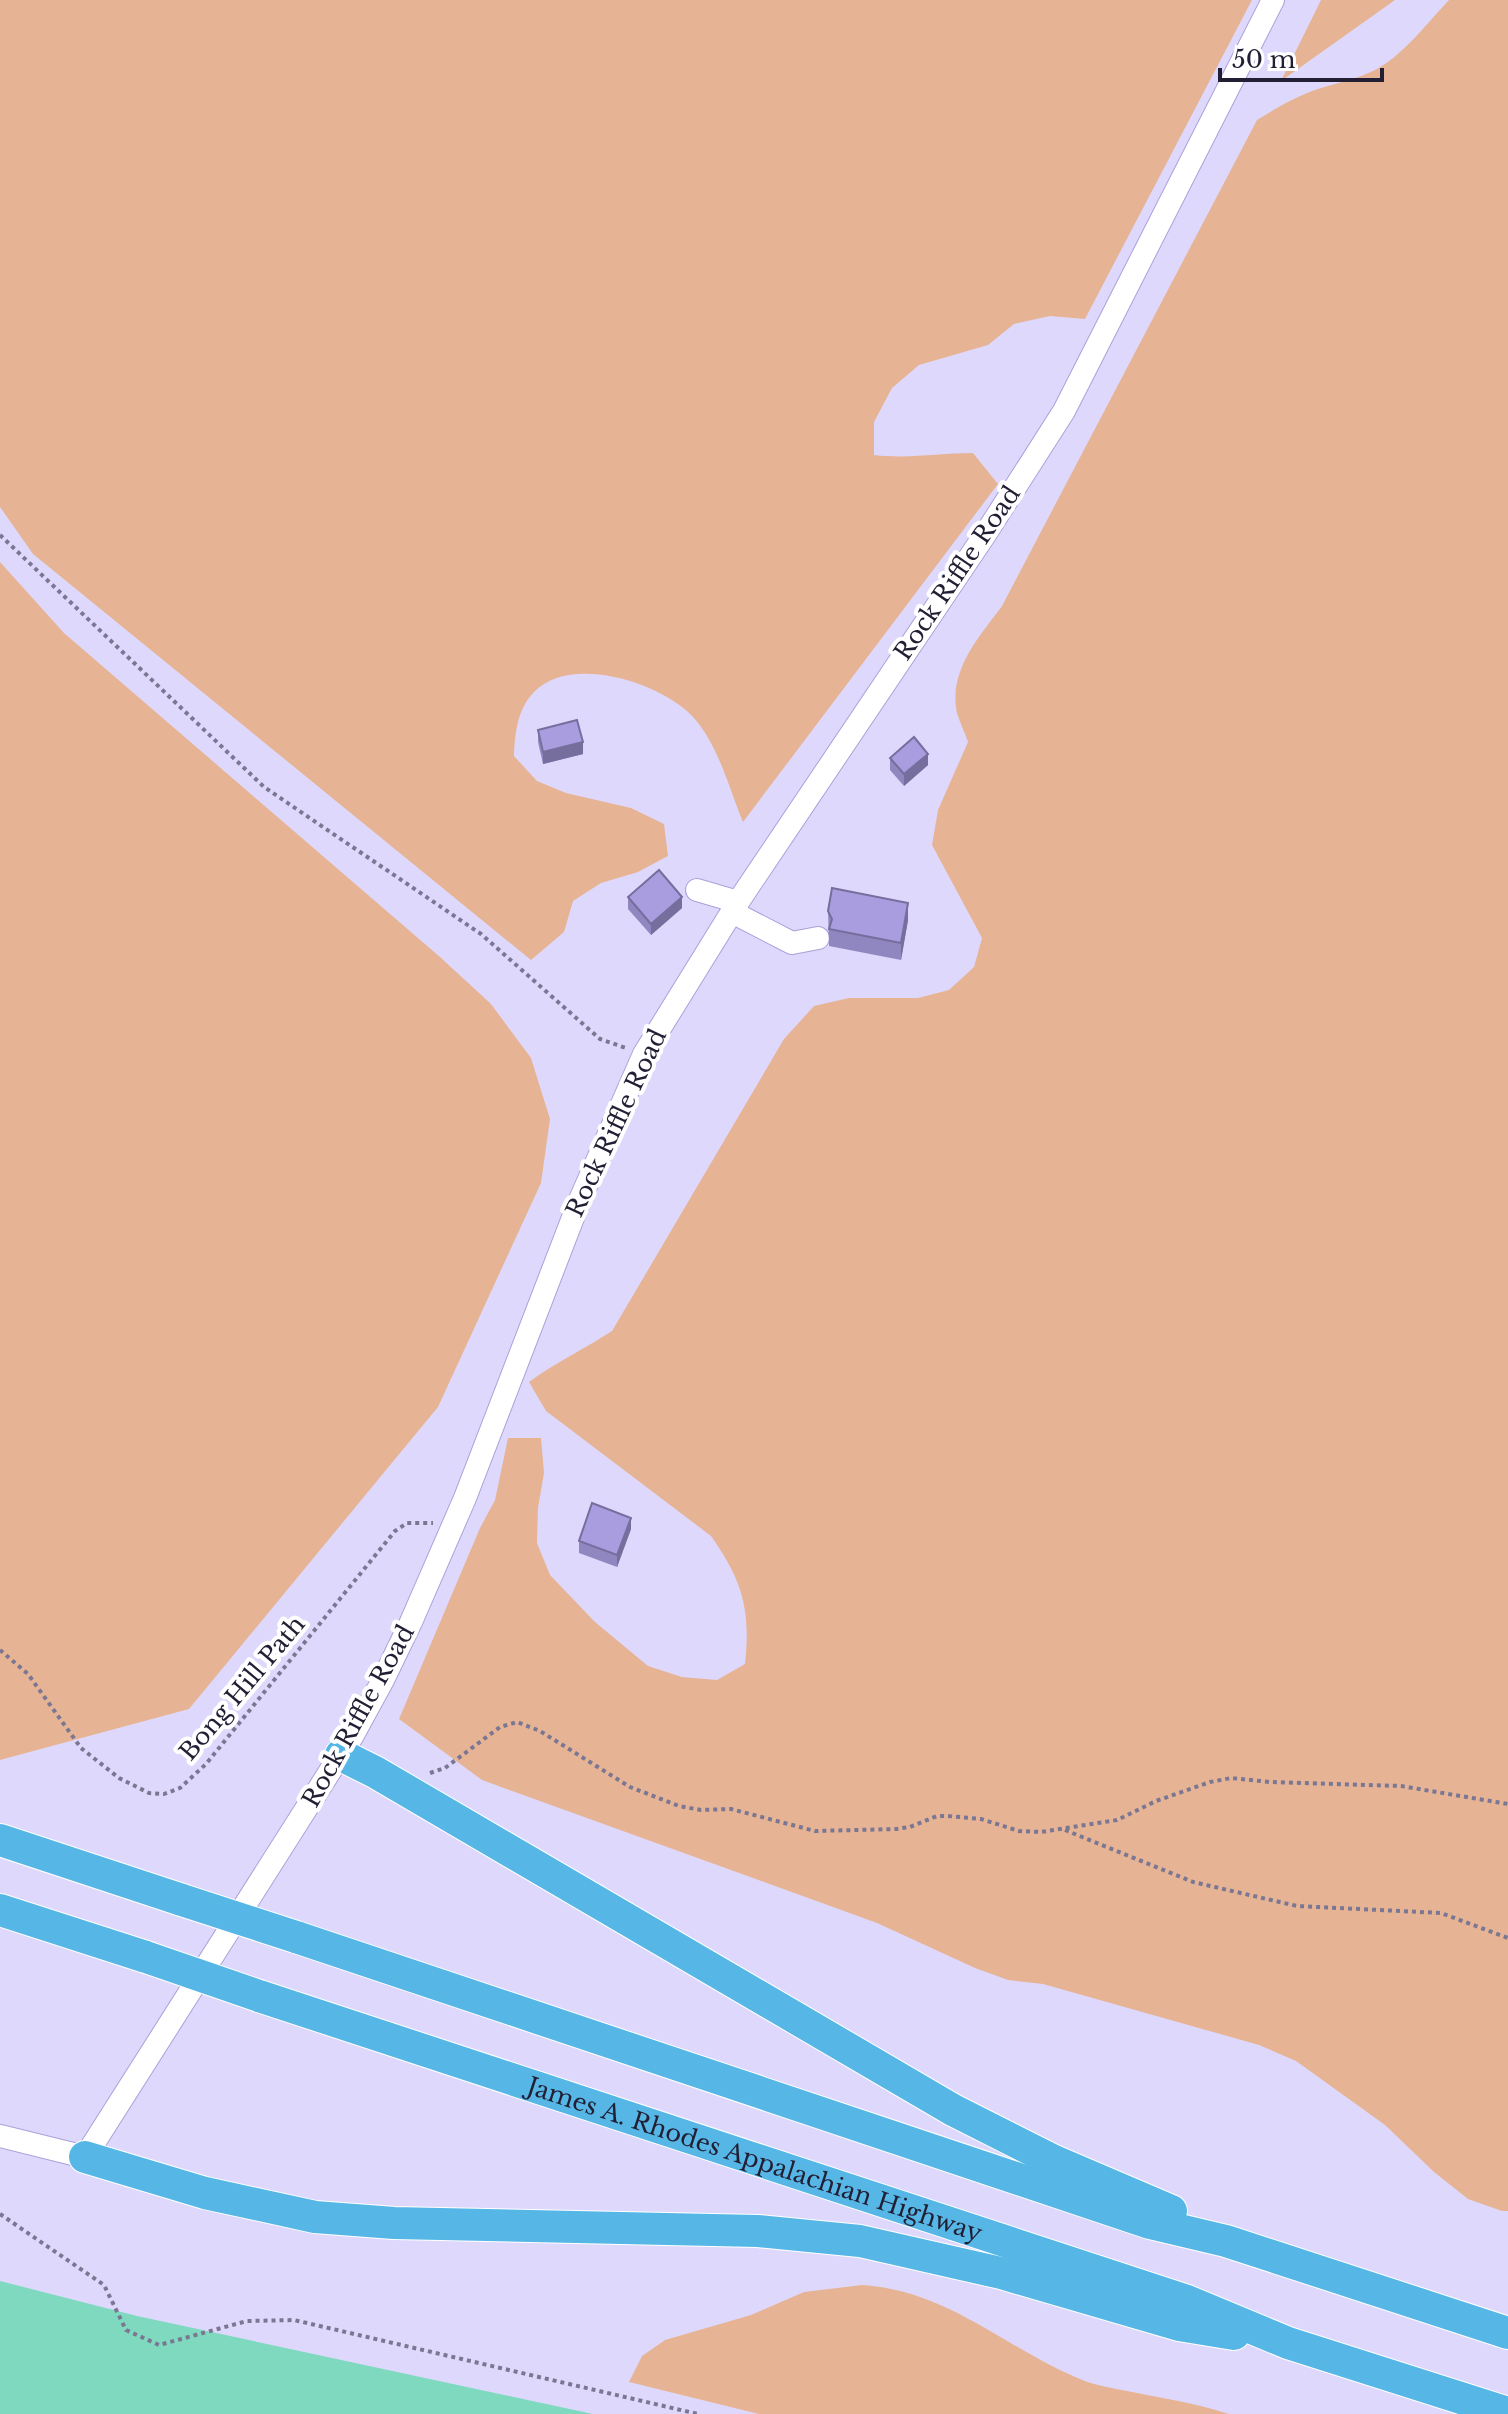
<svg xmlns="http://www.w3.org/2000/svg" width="1508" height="2414" viewBox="0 0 1508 2414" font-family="'Libre Baskerville',serif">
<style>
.green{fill:#e6b495}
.water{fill:#7ed9be}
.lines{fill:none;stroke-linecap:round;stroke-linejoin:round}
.minor-casing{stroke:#aba0d9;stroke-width:24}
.highway-casing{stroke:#fff;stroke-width:34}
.path{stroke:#7b7793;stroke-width:4;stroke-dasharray:4 4;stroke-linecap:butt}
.minor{stroke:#fff;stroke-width:22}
.highway{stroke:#56b7e6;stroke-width:32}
.highway-bridge-casing{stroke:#fff;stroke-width:34;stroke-linecap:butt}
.highway-bridge{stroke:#56b7e6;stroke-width:32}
.wall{fill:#9187c0}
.shaded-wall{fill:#766e9c}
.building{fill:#a99ddf;stroke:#766e9c;stroke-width:2}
.labels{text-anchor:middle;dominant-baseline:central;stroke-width:8;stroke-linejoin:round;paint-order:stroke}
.street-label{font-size:24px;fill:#221e34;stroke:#fff}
</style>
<rect width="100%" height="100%" fill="#ded9fc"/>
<g class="green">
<path d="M0,0H1252L1085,319L1050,316L1014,324L988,345L919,365L892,388L874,422V455C909,459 939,453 973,453L998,484L743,822C728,786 717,739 688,712C654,681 570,655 534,692C517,710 515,733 514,756L537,781L566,793L631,808L664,824L668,856L638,872L601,883L573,901L564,932L531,960L33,554L0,507Z"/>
<path d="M1321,0H1395L1281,81Z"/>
<path d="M1449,0H1508V2211H1502L1468,2199L1434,2172L1385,2125L1296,2061L1259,2045L1043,1984L1008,1980L975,1968L877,1923L482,1780L399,1719L480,1528L495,1500L508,1438H541L544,1473L538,1508L537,1543L550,1575L595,1622L648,1666L682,1677L717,1680L745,1664C751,1609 742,1580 711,1536L546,1411L529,1382C555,1363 584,1349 612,1331L784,1039L814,1006L849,998H918L949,990L974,967L982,938L932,845L938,810L968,742C965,733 960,723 957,713C948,671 979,637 1002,606L1257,120C1275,109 1293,98 1312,91C1334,83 1356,80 1377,69C1405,53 1427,23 1449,0Z"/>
<path d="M0,562L64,633L440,957L491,1004L531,1058L550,1119L541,1183L438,1407L189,1709L0,1760Z"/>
<path d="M862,2285C949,2290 1008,2351 1085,2381C1098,2386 1113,2388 1127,2391C1161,2398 1196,2403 1229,2414H759L629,2382L642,2356L665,2340L751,2315L804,2292Z"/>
</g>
<path class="water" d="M0,2281L137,2316L593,2414H0Z"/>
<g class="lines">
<g class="minor-casing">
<g id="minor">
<path d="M697,890L738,902"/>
<path d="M732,912L792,943L818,938"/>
<path d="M0,2136L85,2157L353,1735L383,1680L411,1622L465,1498L579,1202L644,1054L738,902L986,533L1064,411L1273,0"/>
</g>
</g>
<g class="highway-casing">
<g id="highway">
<path d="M341,1755L375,1772L953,2110L1054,2161L1171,2211"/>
<path d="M0,1840L182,1900"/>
<path d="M0,1910L146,1957"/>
<path d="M296,1937L1150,2223L1226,2241L1508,2333"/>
<path id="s1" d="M259,1996L1187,2301L1288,2343L1508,2413"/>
<path d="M85,2157L205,2193L315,2217L394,2223L758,2231L860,2241L1001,2273L1179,2325L1234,2334"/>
</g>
</g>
<g class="path">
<path d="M0,535L264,787L481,934L600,1039L626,1048"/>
<path d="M0,1650L28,1674L81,1748L119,1778L149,1793L164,1794L180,1788L206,1764L395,1531L407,1523H433"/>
<path d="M430,1773L445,1768L500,1727L517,1722L540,1731L630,1787L679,1806L701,1810L731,1809L815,1831L896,1829L910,1827L937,1816H948L981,1819L1019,1831L1041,1832L1117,1820L1156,1801L1210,1782L1231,1778L1270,1782L1401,1786L1508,1804"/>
<path d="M1065,1830L1193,1882L1297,1906L1441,1913L1508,1938"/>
<path d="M0,2214L104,2285L126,2330L159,2345L247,2321L294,2320L698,2414"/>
</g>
<use href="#minor" class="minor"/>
<use href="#highway" class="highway"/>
<g class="highway-bridge-casing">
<g id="highway-bridge">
<path d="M182,1900L296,1937"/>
<path d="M146,1957L259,1996"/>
</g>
</g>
<use href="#highway-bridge" class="highway-bridge"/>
</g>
<g class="wall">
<path d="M538,730L583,754L543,764L538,742Z"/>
<path d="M890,758L928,765L904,786L890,770Z"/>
<path d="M628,897L682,908L651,935L628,909Z"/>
<path d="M828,911L908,920L901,960L829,946Z"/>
<path d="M631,1529L617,1567L579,1553V1541Z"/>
</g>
<g class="shaded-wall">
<path d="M583,742V754L543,764V752Z"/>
<path d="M928,754V765L904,786V774Z"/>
<path d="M682,897V908L651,935V924Z"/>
<path d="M908,903V920L901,960V943Z"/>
<path d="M631,1518V1529L617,1567V1555Z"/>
</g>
<g class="building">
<path d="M577,720L583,742L543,752L538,730Z"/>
<path d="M914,737L928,754L904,774L890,758Z"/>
<path d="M659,870L682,897L651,924L628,897Z"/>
<path d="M832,888L908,903L901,943L829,929L832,919L828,911Z"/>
<path d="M592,1503L631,1518L617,1555L579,1541Z"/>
</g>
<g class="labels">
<g class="street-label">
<text transform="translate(957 573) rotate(-56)">Rock Riffle Road</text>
<text transform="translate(616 1123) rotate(-65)">Rock Riffle Road</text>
<text transform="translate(242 1688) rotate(-50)">Bong Hill Path</text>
<text transform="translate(358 1716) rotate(-61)">Rock Riffle Road</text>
<text stroke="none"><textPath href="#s1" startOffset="522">James A. Rhodes Appalachian Highway</textPath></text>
</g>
</g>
<path d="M1220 68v12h162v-12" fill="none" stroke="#221e34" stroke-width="4"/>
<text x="1232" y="68" font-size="24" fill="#221e34" stroke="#ffffff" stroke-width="6" paint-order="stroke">50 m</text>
</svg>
